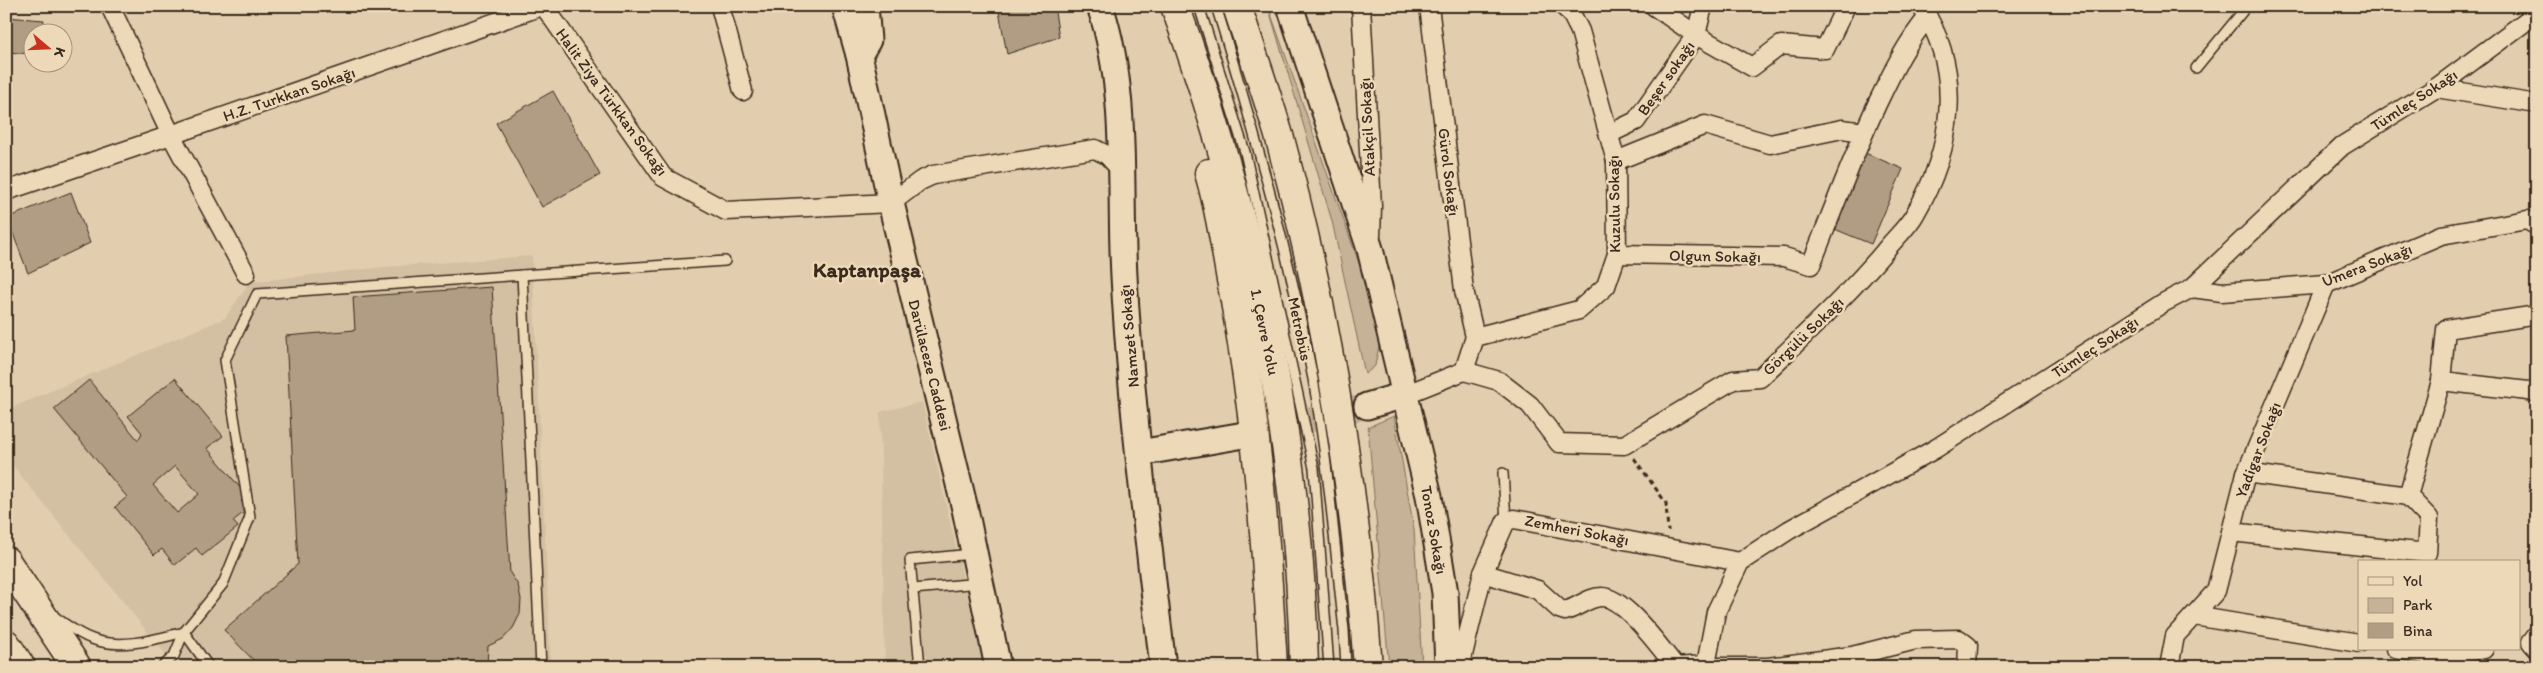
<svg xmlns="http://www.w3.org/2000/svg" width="2543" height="673" viewBox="0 0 2543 673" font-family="Itim,sans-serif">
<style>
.built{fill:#d3bfa1}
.green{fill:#c6b296;stroke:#806e5a}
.building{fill:#b19d83;stroke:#3b2a1e;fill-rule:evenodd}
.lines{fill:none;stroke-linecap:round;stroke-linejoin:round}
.secondary-tunnel{stroke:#c1ad91;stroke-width:25;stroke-dasharray:25 12;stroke-linecap:butt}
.lane-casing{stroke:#3b2a1e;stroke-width:12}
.street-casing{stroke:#3b2a1e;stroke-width:21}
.secondary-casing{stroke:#3b2a1e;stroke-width:29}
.primary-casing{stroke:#3b2a1e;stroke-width:31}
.highway-casing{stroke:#3b2a1e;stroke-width:31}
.path{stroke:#3b2a1e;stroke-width:3;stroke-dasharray:5 4;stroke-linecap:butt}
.lane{stroke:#edd8b7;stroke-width:9}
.street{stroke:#edd8b7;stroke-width:18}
.secondary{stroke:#edd8b7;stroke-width:25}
.primary{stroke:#edd8b7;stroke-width:28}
.highway{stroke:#edd8b7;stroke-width:28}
.labels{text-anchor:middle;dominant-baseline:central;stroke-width:5;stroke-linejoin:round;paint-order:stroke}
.street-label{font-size:16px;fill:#3b2a1e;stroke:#edd8b7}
.district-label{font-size:21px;font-weight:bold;fill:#3b2a1e;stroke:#edd8b7}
</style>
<rect width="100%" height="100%" fill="#e2ceae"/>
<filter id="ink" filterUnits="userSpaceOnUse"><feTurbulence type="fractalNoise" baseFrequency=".02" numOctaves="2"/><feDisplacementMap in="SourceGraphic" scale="10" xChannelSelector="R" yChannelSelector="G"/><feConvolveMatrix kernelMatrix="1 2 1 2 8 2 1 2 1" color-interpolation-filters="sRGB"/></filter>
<g filter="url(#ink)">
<g class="built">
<path d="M532,256L551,667H176L6,457V410L225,318L250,282L385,267Z"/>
<path d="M922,402L984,667H885L880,412Z"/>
</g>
<g class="green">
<path d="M1268,6L1372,300L1379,346L1375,366L1365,374L1332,221Z"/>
<path d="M1394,416L1414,529L1422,667H1389L1368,427Z"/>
</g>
<g class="building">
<path d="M998,6H1054L1059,37L1007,54Z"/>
<path d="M6,17L44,20L43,32H32V54L6,52Z"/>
<path d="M553,91L600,175L542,207L496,123Z"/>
<path d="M1865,153L1903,169L1871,244L1832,228Z"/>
<path d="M71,192L90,243L28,273L7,218Z"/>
<path d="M492,287L510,573L518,585L521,599L520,614L513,628L503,639L488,646L487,667H260L224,630L298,564L286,336L355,330L353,297Z"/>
<path d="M175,378L223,436L207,448L247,496L241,501L248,509L233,521L238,527L202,556L196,548L175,565L162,549L154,555L115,507L127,497L54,409L89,380L138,440L142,433L128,416ZM175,466L199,494L177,513L153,485Z"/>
</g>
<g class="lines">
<path class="secondary-tunnel" d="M1262,431L1367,406"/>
<g class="lane-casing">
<g id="lane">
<path d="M1199,6L1245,152L1314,468L1329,667"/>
<path d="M1216,6C1254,129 1289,253 1313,379C1328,461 1335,547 1344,630L1346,667"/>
<path d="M2196,68L2247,6"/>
<path d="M522,275L725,261"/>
<path d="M1503,473L1506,521"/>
<path d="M913,589L980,583"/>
<path d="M55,617C67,625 78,634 92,639C121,650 156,639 184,632"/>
<path d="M162,667L174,656L184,632"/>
<path d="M209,667L184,632L223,584L250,517L225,360L257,294L522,275L541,667"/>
<path d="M920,667L910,560L972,554"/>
</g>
</g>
<g class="street-casing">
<g id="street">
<path d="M110,6L171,135L542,6"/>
<path d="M544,6L663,177L726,211L891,203L920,181L933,175L1095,149L1107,155L1120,169"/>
<path d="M720,6L743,91"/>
<path d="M1361,6L1372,206L1371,236"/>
<path d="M1429,6L1464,290L1475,337"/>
<path d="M1654,6L1696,35L1752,67L1781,45L1825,49L1846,6"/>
<path d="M2436,88L2537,104"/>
<path d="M1609,134L1636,121L1696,35L1703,6"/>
<path d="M1616,161L1705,125L1770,144L1842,129L1864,132"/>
<path d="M6,191L171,135L246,274"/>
<path d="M1617,254L1784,257L1811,265C1833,210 1853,155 1878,102C1893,71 1906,43 1928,17"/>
<path d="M2192,288L2222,292L2326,284L2441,235L2527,220L2537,226"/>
<path d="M1464,371L1499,381L1530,405L1559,443L1624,445L1733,380L1760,378C1802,337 1846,297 1884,252C1894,239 1908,227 1915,214C1953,149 1964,71 1921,6"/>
<path d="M2441,381L2537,392"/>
<path d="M1404,395L1464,371L1475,337L1579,310L1606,286L1617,254L1616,161L1580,31L1571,13L1563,6"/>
<path d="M2246,473L2408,496L2441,381L2446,329L2537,315"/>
<path d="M2231,532L2427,553L2429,518L2408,496"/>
<path d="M1483,573L1538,590L1559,609L1565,611C1577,608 1589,597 1601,597C1624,596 1661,649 1675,666"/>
<path d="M2194,616L2359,643"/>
<path d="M2537,634L2531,642L2537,649"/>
<path d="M2396,649L2438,656L2484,649"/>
<path d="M1460,667L1483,573L1506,521L1514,519L1740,562"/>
<path d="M1675,667L1706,665L1716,612L1740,562L1789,530L1935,449L2163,303L2192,288L2342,146L2436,88L2537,13"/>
<path d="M1706,667H1768L1852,656L1916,640L1959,639L1968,646L1967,667"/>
<path d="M2169,667L2175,636L2216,591L2246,473L2326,284"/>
</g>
</g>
<g class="secondary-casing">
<g id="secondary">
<path d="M845,6L859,55L891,203L965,509L998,667"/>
<path d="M1100,6C1129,93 1119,186 1124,276C1131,407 1148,537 1163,667"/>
<path d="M1290,6L1370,249L1429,496L1445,593L1448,667"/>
<path d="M859,55L868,40L865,6"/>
<path d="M1367,406L1404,395"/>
<path d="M1139,453L1250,434"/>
</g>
</g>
<g class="primary-casing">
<g id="primary">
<path d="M6,561L77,667"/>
<path d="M6,644L21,667"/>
</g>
</g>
<g class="highway-casing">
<g id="highway">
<path d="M1175,6C1251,217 1300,443 1304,667"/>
<path d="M1237,6C1251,50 1267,94 1280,139C1327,311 1355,489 1368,667"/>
<path d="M1209,173C1219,206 1224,240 1230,274C1255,404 1266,535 1273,667"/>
</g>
</g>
<path class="path" d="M1634,458L1666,503L1668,531"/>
<use href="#lane" class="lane"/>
<use href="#street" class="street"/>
<use href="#secondary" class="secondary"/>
<use href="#primary" class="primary"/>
<use href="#highway" class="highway"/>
</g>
</g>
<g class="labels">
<g class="street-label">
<text transform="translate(1666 78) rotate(-55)">Beşer sokağı</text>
<text transform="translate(289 94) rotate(-19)">H.Z. Turkkan Sokağı</text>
<text transform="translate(2414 100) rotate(-33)">Tümleç Sokağı</text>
<text transform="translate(612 102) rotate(54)">Halit Ziya Türkkan Sokağı</text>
<text transform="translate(1367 127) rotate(-93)">Atakçil Sokağı</text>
<text transform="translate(1449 172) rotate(83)">Gürol Sokağı</text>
<text transform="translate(1614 204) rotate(-91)">Kuzulu Sokağı</text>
<text transform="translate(1715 256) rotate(1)">Olgun Sokağı</text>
<text transform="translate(2367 265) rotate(-21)">Umera Sokağı</text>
<text transform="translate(1300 329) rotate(78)">Metrobüs</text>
<text transform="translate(1265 332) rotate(78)">1. Çevre Yolu</text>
<text transform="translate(1129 336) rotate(-95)">Namzet Sokağı</text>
<text transform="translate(1803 336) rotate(-44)">Görgülü Sokağı</text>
<text transform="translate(2095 347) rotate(-33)">Tümleç Sokağı</text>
<text transform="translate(930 365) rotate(76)">Darülaceze Caddesi</text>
<text transform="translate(2258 450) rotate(-69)">Yadigar Sokağı</text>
<text transform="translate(1434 530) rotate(80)">Tonoz Sokağı</text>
<text transform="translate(1577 530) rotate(11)">Zemheri Sokağı</text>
</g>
<g class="district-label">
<text x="867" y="269">Kaptanpaşa</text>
</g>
</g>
<rect width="2543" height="673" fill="none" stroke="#edd8b7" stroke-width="25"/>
<rect x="12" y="12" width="2518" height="648" fill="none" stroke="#3b2a1e" stroke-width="2" filter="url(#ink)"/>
<rect x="2358" y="560" width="162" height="90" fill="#edd8b7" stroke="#a6927a"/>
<rect x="2368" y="577" width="25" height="8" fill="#edd8b7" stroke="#a6927a"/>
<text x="2403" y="586" font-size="15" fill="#3b2a1e">Yol</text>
<rect x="2368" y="598" width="25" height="15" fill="#c6b296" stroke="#a6927a"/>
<text x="2403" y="610" font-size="15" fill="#3b2a1e">Park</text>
<rect x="2368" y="623" width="25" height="15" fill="#b19d83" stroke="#a6927a"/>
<text x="2403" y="636" font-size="15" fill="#3b2a1e">Bina</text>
<g transform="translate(48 48) rotate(109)"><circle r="24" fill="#edd8b7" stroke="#a6927a"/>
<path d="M0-4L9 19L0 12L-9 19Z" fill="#c8321e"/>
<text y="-8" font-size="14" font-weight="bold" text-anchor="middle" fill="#3b2a1e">K</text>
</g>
</svg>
